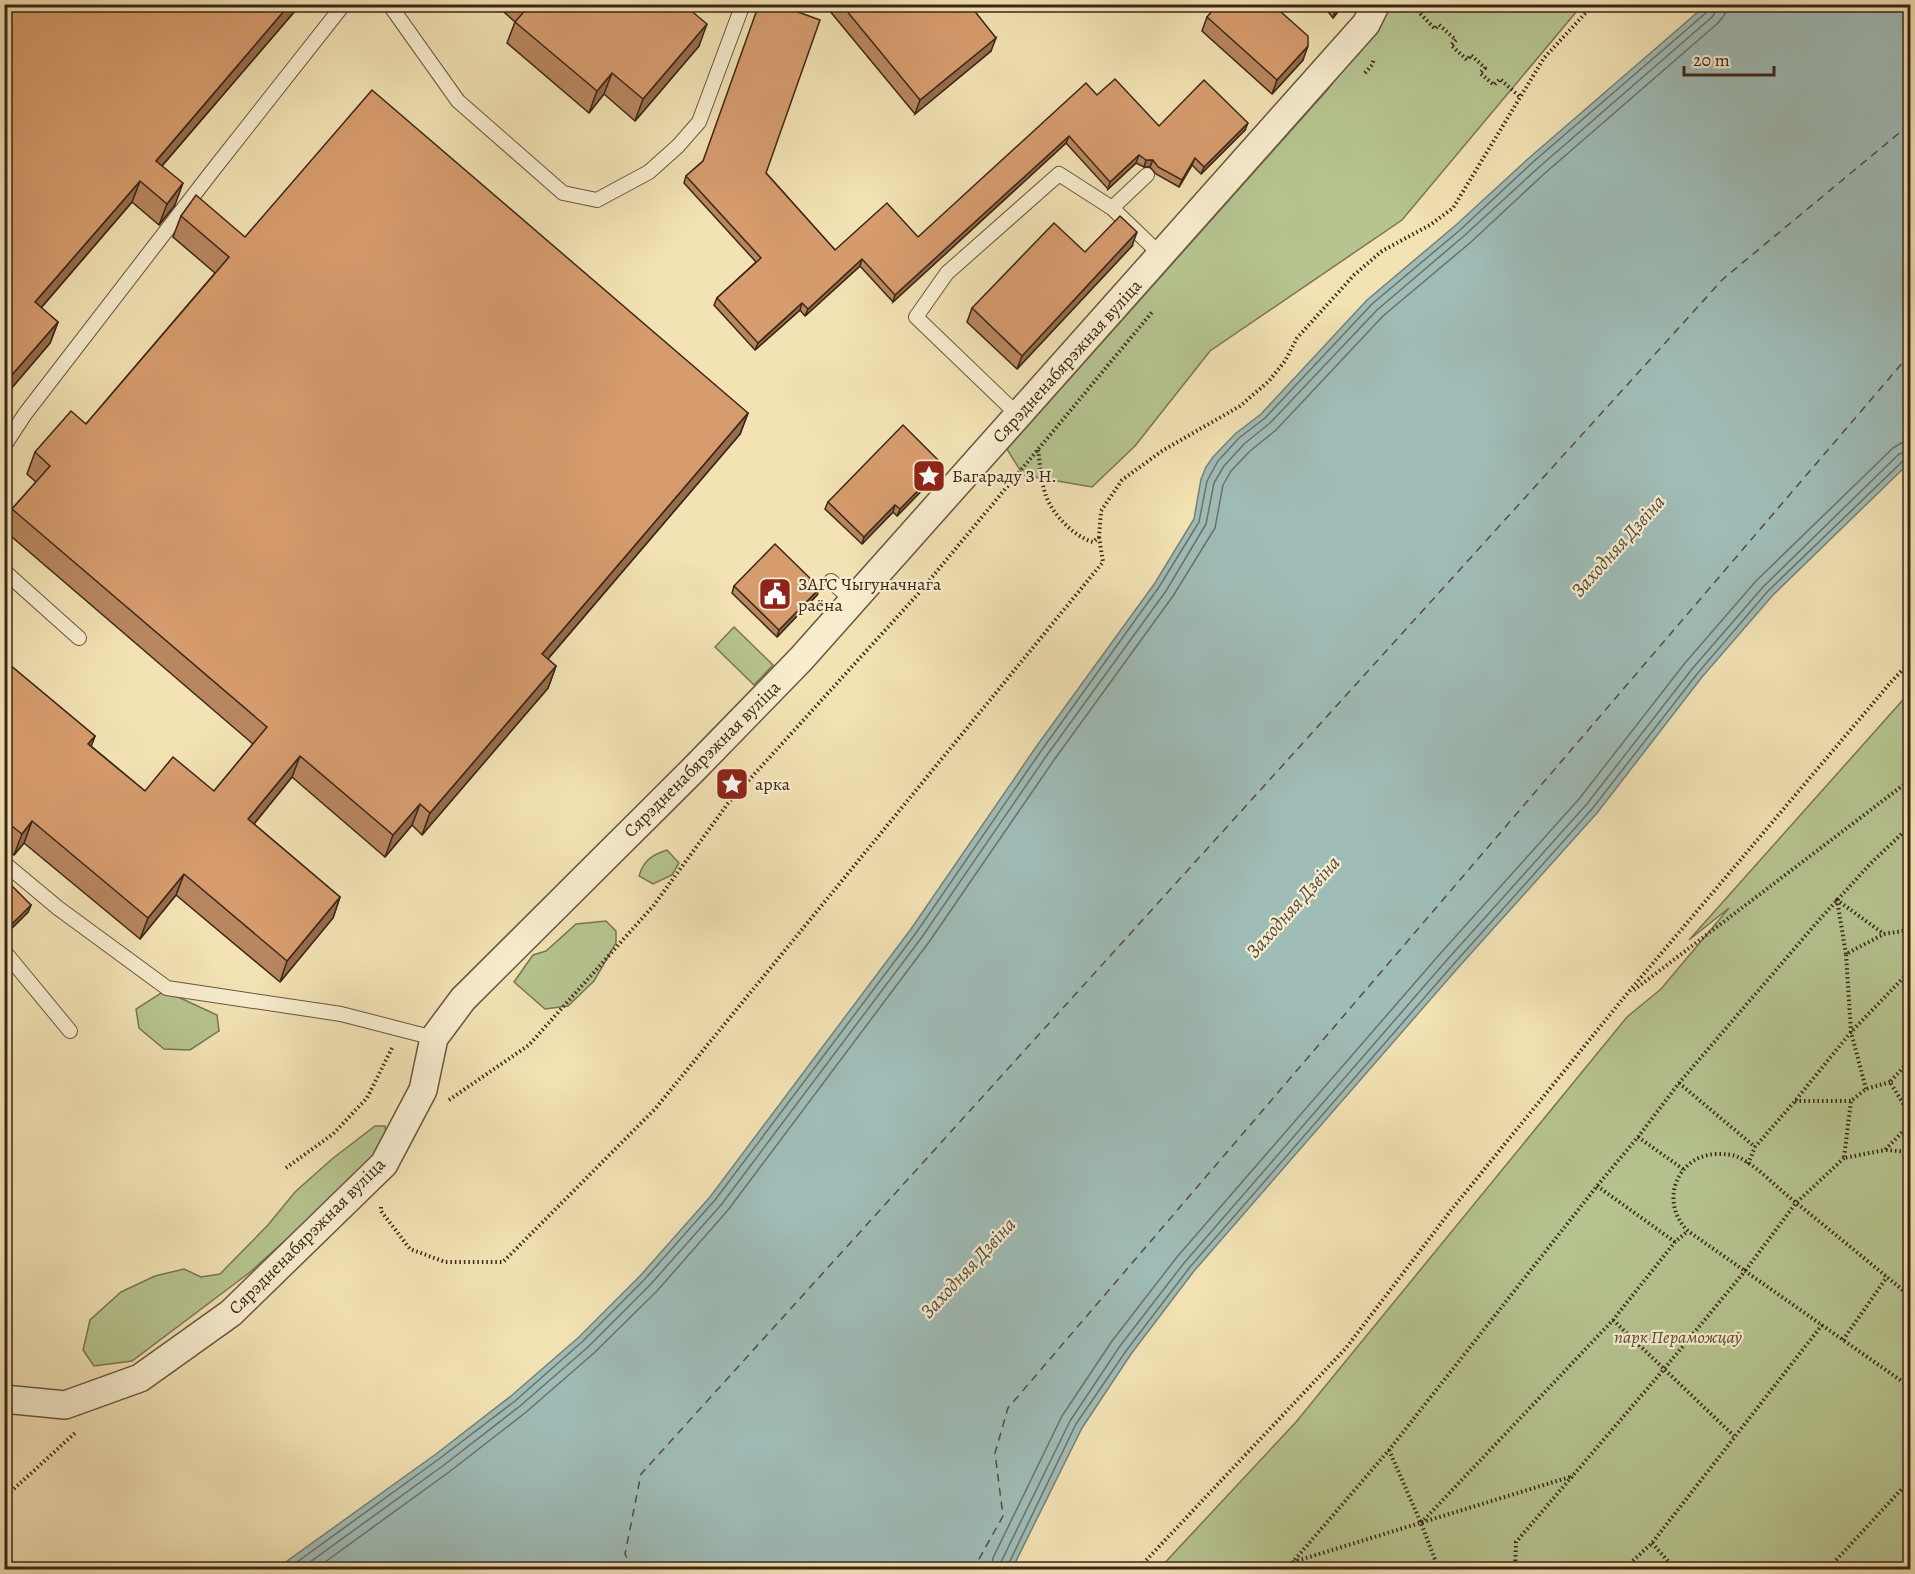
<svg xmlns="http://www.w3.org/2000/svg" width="1915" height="1574" viewBox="0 0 1915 1574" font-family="Alegreya,serif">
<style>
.green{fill:#b6c490;stroke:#787554;stroke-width:1.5}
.water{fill:#9fbcb7;stroke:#778077;stroke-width:1.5}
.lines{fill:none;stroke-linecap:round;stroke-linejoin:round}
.shore{stroke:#6d7167;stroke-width:1.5}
.ferry{stroke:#544c3f;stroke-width:1.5;stroke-dasharray:8 6;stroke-linecap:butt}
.service-casing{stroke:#69553e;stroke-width:16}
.minor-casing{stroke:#69553e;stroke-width:30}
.path{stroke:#3b2617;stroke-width:4;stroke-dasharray:1.5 3;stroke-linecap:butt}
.service{stroke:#f7ecce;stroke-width:14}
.minor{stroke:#f7ecce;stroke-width:27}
.wall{fill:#b8865f;stroke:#3b2617;stroke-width:1.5}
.shaded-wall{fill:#966d4d;stroke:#3b2617;stroke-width:1.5}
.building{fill:#d69c6e;stroke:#3b2617;stroke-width:1.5}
.labels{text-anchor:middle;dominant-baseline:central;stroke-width:4.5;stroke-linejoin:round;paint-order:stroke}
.street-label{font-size:18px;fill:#3b2617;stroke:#f7ecce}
.poi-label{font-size:18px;fill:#3b2617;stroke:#f7ecce;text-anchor:start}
.park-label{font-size:18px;font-style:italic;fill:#5a4e35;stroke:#f7ecce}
.water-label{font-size:20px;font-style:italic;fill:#544c3f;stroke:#f7ecce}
</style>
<rect width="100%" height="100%" fill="#f2e2b4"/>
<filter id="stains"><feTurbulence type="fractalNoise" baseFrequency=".00333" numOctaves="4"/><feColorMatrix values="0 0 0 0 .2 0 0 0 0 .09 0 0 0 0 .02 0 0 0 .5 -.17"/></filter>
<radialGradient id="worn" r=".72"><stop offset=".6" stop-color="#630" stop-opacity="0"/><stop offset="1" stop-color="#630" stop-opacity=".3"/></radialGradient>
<g class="green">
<path d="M1404,4L1582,5L1402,220L1210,351L1135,446L1092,487L1023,475L1007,449L1329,88L1383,12Z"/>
<path d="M734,627L773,665L754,685L715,647Z"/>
<path d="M1910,692V1569H1159L1296,1422L1627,1017L1661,989L1729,908L1689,940Z"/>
<path d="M667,850L679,863L672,875L653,884L639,876C644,860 652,855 667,850Z"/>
<path d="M606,921L616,931V943L594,981L568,1006L545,1009L514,982L533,955L546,951L576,924Z"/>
<path d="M161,993L176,996L217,1015L219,1031L190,1050L164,1049L139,1028L136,1009Z"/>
<path d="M375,1126H385L387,1140L361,1172L249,1273L132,1361L94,1366L83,1350L90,1320L121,1292L155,1276L184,1269L201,1277L220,1274L268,1225L295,1192L332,1159Z"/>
</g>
<path class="water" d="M1706,5H1910V462L1773,595L1702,677L1597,813L1456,970L1194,1271L1131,1354L1082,1428L1012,1569H276L436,1454L511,1396L579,1337L640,1276L710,1197L911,929L1036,747L1155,583L1194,519L1201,479L1206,467L1213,457L1235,434L1261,414L1367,300L1456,225L1529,158Z"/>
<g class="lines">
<g class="shore">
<path d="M286,1570L439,1459L515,1401L583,1341L644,1280L715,1200L916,933L1041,751L1159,587L1199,522L1207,481L1218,461L1239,438L1265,418L1372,304L1460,230L1533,162L1707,12L1709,4"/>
<path d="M299,1570L444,1465L520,1406L588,1347L650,1285L721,1205L922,937L1047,755L1166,591L1206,524L1214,483L1224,466L1244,444L1270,423L1377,310L1465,235L1538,168L1712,17L1716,11L1717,4"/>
<path d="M314,1570L449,1472L525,1413L594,1353L657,1291L728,1210L929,942L1054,760L1173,596L1215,528L1223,485L1231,471L1250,451L1276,430L1383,316L1471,242L1544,174L1718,23L1725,14L1726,4"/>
<path d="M991,1570L993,1558L1062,1416L1112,1341L1177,1257L1439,955L1579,799L1685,663L1756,581L1893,448L1901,443L1910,442"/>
<path d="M1000,1570L1001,1562L1070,1421L1120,1346L1184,1263L1446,961L1586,805L1692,669L1763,587L1899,454L1910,451"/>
<path d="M1007,1570L1008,1565L1076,1424L1126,1351L1190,1267L1452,966L1592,809L1697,674L1768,591L1904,460L1910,458"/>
</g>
<g class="ferry">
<path d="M633,1570L625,1554L641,1474L1723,279L1910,124"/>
<path d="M970,1570L979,1559L1003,1516L995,1453L1008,1408L1910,354"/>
</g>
<g class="service-casing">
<g id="service">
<path d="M389,4L458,101L563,193L597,200L649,172L678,146L699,122L743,4"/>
<path d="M1112,208L1147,175"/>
<path d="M1018,415L916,317L947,273L1059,174L1112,208L1161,255"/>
<path d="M4,446L25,414L210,174L344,4"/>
<path d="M4,571L79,638"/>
<path d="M831,581L853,601"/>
<path d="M4,863L58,908L167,988L341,1014L434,1038"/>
<path d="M4,951L70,1031"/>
</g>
</g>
<g class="minor-casing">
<path id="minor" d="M4,1399L65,1405L140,1378L231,1313L384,1164L423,1090L434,1038L463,999L694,769L801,659L1366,24L1376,4"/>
</g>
<g class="path">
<path d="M1411,4L1435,29L1439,25L1456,40L1451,45L1467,60L1471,55L1485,68L1480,73L1494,85L1500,79L1519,96"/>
<path d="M1365,73L1372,65L1374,59"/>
<path d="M1038,450C1040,464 1041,480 1045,493C1051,513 1074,537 1093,542L1099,537L1101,511L1122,480L1162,451L1240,406L1269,381L1285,361L1297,338L1354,275L1382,251L1430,225L1453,208L1544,58L1594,4"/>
<path d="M1846,954L1837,900L1884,934"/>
<path d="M1634,990L1910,780"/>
<path d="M1910,1060L1890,1082L1910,1115"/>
<path d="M1890,1082L1866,1089L1851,1101L1844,1158L1885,1150L1910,1124"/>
<path d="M1679,1083L1755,1147"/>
<path d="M1866,1089L1851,1032L1846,954L1884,934L1910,930"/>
<path d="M449,1100L529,1045L654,905L729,802L918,594L1153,311"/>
<path d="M1795,1101H1851"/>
<path d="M1638,1137L1683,1169"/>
<path d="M1886,1150L1910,1152"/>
<path d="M1844,1158L1796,1203L1745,1271L1688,1231C1659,1203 1676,1156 1716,1154C1724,1154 1731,1154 1738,1157C1757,1166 1773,1184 1789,1197C1830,1230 1870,1263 1910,1296"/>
<path d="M1748,1164L1755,1147L1795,1101L1851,1032L1910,971"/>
<path d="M286,1168L333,1134L367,1098L392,1048"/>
<path d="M1597,1186L1675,1242"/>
<path d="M381,1207V1211L410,1249L445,1262H503L655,1109L1103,562L1099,537"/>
<path d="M1613,1320L1734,1436"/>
<path d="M1843,1340L1887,1277"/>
<path d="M1905,1383L1910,1374"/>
<path d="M1389,1450L1421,1523L1439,1570"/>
<path d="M4,1498L75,1433"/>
<path d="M1421,1523L1613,1320L1675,1242L1688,1231"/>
<path d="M1652,1543L1676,1570"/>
<path d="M1293,1562L1573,1476"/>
<path d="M1137,1570L1346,1348L1452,1209L1626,995L1891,682L1910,662"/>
<path d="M1286,1570L1389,1450L1597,1186L1638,1137L1679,1083L1819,920L1871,863L1910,826"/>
<path d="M1515,1570L1516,1542L1665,1368L1745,1271L1910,1387"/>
<path d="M1623,1570L1652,1543L1822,1325"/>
<path d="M1827,1570L1910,1480"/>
</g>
<use href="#service" class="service"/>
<use href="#minor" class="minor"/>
</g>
<g class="wall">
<path d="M4,4H301L162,166L175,205L159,225L132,202L41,308L58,322L50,343L4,397Z"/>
<path d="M495,4H656L699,46L635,121L604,94L589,113L507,43L515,22Z"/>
<path d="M824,4H969L991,51L915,114Z"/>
<path d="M1322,4H1344L1333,18Z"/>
<path d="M1207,17L1303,60L1272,94L1202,31Z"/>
<path d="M1097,95L1159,126L1245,130L1201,174L1192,165L1179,187L1156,174L1150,167H1144L1136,163L1108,189L1066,143L893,302L860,266L805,316L800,310L755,350L714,305L717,298L756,262L684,183L686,176L703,161L766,173L835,250L918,237Z"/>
<path d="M181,216L245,237L748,413L740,434L548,659L556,666L548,688L422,835L412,825L385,857L292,777L254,824L340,897L333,918L280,982L176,895L140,939L24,843L14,855L4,847V660L95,736L91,746L145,791H214L253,744L5,531L12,509L36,482L27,474L35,452L86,424L215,273L173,237Z"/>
<path d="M1132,246L1017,369L967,322L972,308L1085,252Z"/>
<path d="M940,472L897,516L893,512L862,544L825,509L828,502Z"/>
<path d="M734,586L817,595L777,637L732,593Z"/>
<path d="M4,894L31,905L28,912L10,930L4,925Z"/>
</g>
<g class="shaded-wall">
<path d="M290,4H301L148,182L156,161Z"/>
<path d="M1341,4H1344L1333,18L1335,11Z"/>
<path d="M707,24L699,46L635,121L643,99Z"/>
<path d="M996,38L991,51L915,114L920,100Z"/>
<path d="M1308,46L1303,60L1272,94L1277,80Z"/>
<path d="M612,73L604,94L589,113L597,91Z"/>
<path d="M1248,123L1245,130L1201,174L1204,167Z"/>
<path d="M1069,136L1066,143L893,302L895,295Z"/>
<path d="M1139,155L1136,163L1108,189L1110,182Z"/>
<path d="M1195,158L1192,165L1179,187L1182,180Z"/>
<path d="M1146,160H1153L1150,167H1144Z"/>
<path d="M140,181L132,202L27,324L35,302Z"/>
<path d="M183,183L175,205L159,225L167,204Z"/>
<path d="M1137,232L1132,246L1017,369L1022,356Z"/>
<path d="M862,259L860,266L805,316L808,309Z"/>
<path d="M802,303L800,310L755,350L758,343Z"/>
<path d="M58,322L50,343L4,397V384Z"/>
<path d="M748,413L740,434L534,675L542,654Z"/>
<path d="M943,465L940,472L897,516L900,509Z"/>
<path d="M895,505L893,512L862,544L864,537Z"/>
<path d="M820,588L817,595L777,637L779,630Z"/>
<path d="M556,666L548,688L422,835L430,813Z"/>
<path d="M95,736L87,757L88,744Z"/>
<path d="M300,756L292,777L240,841L248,819Z"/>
<path d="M420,804L412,825L385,857L393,835Z"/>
<path d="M32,821L24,843L14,855L22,834Z"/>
<path d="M184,874L176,895L140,939L148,918Z"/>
<path d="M340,897L333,918L280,982L287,961Z"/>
<path d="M31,905L28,912L10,930L13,923Z"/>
<path d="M11,1114L4,1131V1118Z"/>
</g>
<g class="building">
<path d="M4,4H290L156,161L183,183L167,204L140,181L35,302L58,322L4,384Z"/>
<path d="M528,4H656L665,12L671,4H683L707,24L643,99L612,73L597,91L515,22L529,6Z"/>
<path d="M759,4H776L820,20L766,173L835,250L887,203L918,237L1086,83L1097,95L1115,79L1159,126L1204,80L1248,123L1204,167L1195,158L1182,180L1158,167L1153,160H1146L1139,155L1110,182L1069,136L895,295L862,259L808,309L802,303L758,343L717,298L761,258L686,176L703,161Z"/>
<path d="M841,4H969L996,38L920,100Z"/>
<path d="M1218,4H1272L1308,36V46L1277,80L1207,17Z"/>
<path d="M1330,4H1341L1335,11Z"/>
<path d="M372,90L748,413L542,654L556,666L430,813L420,804L393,835L300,756L248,819L340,897L287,961L184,874L148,918L32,821L22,834L4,820V804L7,801L4,799V660L95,736L88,744L145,791L173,757L214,791L267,727L12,509L50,466L35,452L71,411L86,424L229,257L181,216L196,195L245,237Z"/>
<path d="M1120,216L1137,232L1022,356L972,308L1054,223L1085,252Z"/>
<path d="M903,425L943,465L900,509L895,505L864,537L828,502Z"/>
<path d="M775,544L820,588L779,630L734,586Z"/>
<path d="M12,886L31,905L13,923L4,915V894Z"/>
<path d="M4,1105L11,1114L4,1118Z"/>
</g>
<defs>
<g id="sight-square" transform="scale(1.725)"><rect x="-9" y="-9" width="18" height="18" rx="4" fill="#8f2418" stroke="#f7ecce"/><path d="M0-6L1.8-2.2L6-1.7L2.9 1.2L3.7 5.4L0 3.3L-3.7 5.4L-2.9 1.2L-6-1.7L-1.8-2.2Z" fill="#fff"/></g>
<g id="civic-square" transform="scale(1.725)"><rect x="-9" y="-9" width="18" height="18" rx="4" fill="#8f2418" stroke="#f7ecce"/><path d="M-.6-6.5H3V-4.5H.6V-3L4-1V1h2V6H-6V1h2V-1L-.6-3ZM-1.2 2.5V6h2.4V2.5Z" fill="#fff"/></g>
</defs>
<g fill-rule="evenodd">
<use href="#sight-square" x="929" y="476"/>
<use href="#civic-square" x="775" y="594"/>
<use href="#sight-square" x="732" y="784"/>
</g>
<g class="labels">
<g class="street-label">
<text transform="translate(1067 361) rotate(-48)">Сярэдненабярэжная вуліца</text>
<text transform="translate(702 759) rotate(-45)">Сярэдненабярэжная вуліца</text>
<text transform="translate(307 1236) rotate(-45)">Сярэдненабярэжная вуліца</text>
</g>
<g class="poi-label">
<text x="952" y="476">Багараду З Н.</text>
<text x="798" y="584">ЗАГС Чыгуначнага<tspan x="798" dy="21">раёна</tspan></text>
<text x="755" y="784">арка</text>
</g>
<g class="park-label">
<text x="1678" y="1337">парк Пераможцаў</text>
</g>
<g class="water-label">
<text transform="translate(1618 546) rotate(-48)">Заходняя Дзвіна</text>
<text transform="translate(1293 907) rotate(-48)">Заходняя Дзвіна</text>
<text transform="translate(968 1268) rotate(-47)">Заходняя Дзвіна</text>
</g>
</g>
<rect width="1915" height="1574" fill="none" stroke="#f2e2b4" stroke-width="24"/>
<rect x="6" y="6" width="1903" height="1562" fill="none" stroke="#3b2617" stroke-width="3"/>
<rect x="12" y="12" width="1891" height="1550" fill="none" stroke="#3b2617" stroke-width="1.5"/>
<path d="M1684 66v9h90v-9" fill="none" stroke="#3b2617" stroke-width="3"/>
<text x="1693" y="66" font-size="18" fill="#3b2617" stroke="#f7ecce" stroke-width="4.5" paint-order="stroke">20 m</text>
<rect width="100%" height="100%" filter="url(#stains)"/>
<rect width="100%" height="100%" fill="url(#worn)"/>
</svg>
